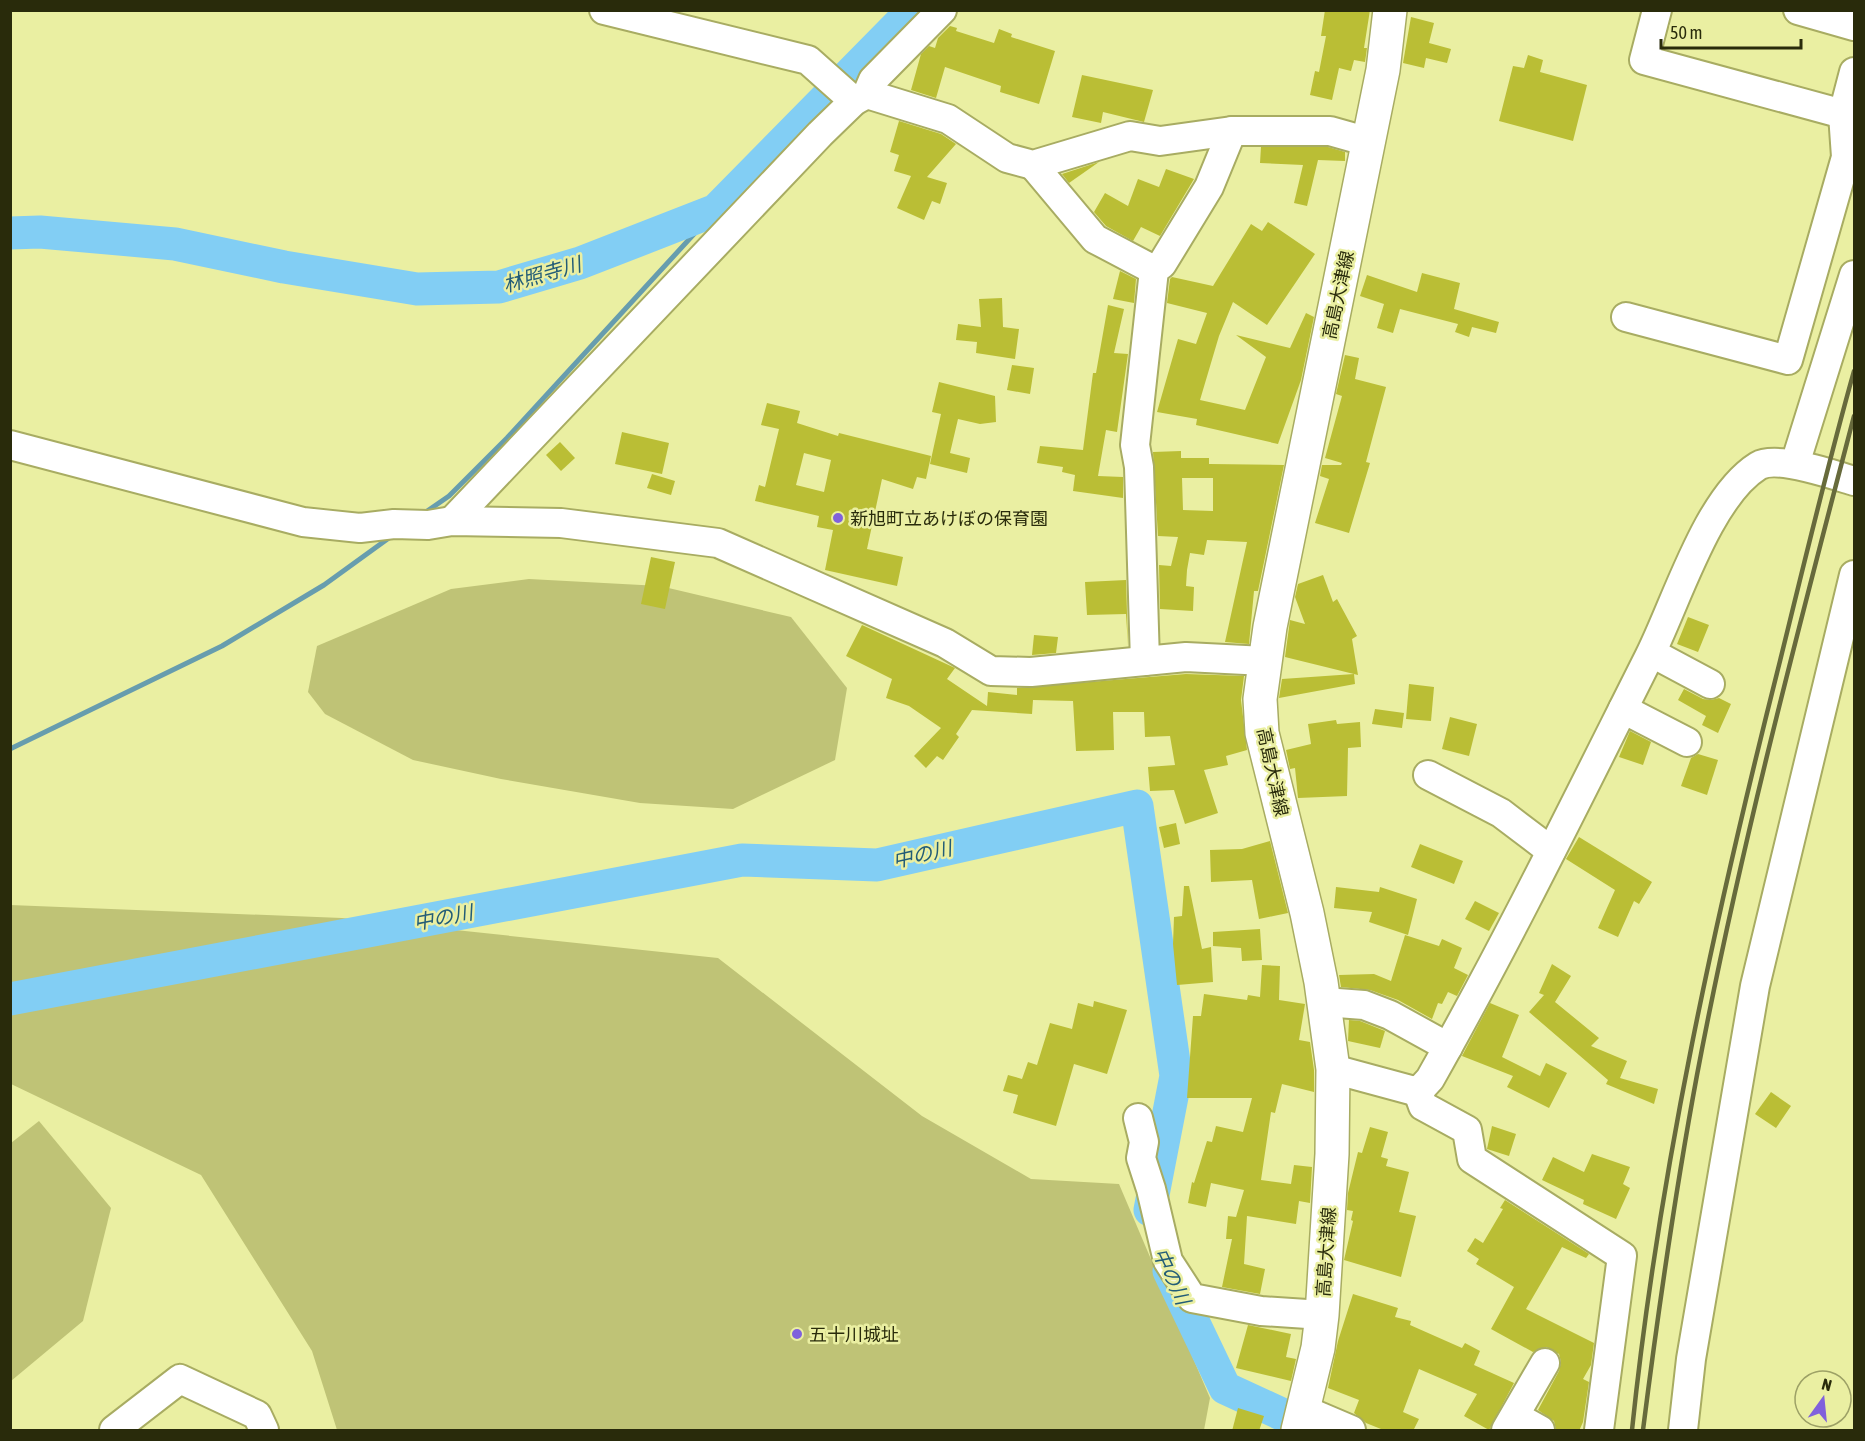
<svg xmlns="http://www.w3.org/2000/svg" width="1865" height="1441" viewBox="0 0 1865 1441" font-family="'Asap Condensed','Noto Sans JP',sans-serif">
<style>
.green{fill:#bfc376}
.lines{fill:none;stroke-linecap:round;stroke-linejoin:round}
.stream{stroke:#679dae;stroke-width:5}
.river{stroke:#82cef4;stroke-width:33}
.building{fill:#babe35;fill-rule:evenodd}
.minor-casing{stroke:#a8ac62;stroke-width:32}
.major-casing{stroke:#a8ac62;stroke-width:36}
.minor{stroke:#fff;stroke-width:28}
.major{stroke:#fff;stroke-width:33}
.rail{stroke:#676a3c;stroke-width:4.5}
.poi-dot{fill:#8061dc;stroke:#eaefa2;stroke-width:2}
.labels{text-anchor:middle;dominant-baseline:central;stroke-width:5;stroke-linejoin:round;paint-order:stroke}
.street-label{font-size:18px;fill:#292b0b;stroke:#eaefa2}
.poi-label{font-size:18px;fill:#292b0b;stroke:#eaefa2;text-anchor:start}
.water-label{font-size:20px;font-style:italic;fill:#225c77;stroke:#eaefa2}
</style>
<rect width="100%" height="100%" fill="#eaefa2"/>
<g class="green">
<path d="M529,579L660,586L791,617L847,688L835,760L733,809L640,803L501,779L413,760L325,714L308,692L317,646L451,589Z"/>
<path d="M10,905L342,918L718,958L922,1116L1031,1179L1119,1184L1210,1398L1204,1430H337L312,1351L201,1175L11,1084Z"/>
<path d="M39,1121L111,1208L83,1321L11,1381V1143Z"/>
</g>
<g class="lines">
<g class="stream">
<path d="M423,514L449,496L507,438L716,210"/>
<path d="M10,749L222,646L324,585L393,535"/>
</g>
<g class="river">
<path d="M10,233L40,232L175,244L284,267L417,289L499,287L580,263L716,210L913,10"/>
<path d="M10,999L742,860L877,865L1137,806L1176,1076L1150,1210"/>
<path d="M1169,1271L1225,1388L1316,1430"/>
</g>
</g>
<g class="building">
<path d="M1325,10H1370L1364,48H1367L1365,62L1354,60L1351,71L1339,68L1332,100L1310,95L1315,71L1319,72L1326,36H1321Z"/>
<path d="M1411,17L1434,23L1429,43L1451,49L1447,63L1426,58L1424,68L1403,63Z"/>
<path d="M950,26L957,28L956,31L994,43L999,29L1012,34L1011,37L1055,51L1039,104L1000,92L1001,86L945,67L936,98L911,90L921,54L929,46L935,48L938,38Z"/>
<path d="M1528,55L1543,60L1540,72L1587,85L1573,141L1499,121L1513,66L1524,68Z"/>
<path d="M1082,75L1153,90L1144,122L1103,112L1101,123L1072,117Z"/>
<path d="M899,121L941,134L956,144L927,177L947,183L940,204L932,201L924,220L897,208L911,176L894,171L899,155L890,152Z"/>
<path d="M1261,147H1328L1345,152V161L1318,160L1307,206L1294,203L1303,165L1260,163Z"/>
<path d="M1099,162L1069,183L1062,174Z"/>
<path d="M1166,169L1194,179L1160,236L1141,227L1133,241L1106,226L1094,212L1105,193L1128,206L1138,179L1159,187Z"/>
<path d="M1268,222L1315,254L1267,325L1233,302L1219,336L1200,400L1245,410L1266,357L1236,335L1290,348L1306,313L1314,317L1301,380L1278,444L1196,425L1197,419L1157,412L1178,339L1196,344L1207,313L1167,303L1170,279L1172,277L1213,286L1251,224L1262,231Z"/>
<path d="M1120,271L1136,279L1134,303L1113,299Z"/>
<path d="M1422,273L1460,283L1454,309L1499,322L1496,333L1472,327L1469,337L1455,332L1458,324L1400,309L1393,333L1377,328L1384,304L1360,296L1367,275L1417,292Z"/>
<path d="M1002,298L1003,327L1019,329L1015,359L976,353L977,342L956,340L958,324L981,327L979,299Z"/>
<path d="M1108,305L1124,309L1114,353L1128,354L1117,432L1106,430L1098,476L1123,477V498L1073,491L1075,475L1062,472L1063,467L1037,463L1040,446L1083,450L1093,373H1096Z"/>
<path d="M1345,355L1359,358L1355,379L1386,387L1366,462L1370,463L1349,533L1315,523L1329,479L1320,476L1322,465H1341L1342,463L1325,458L1342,396L1336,394Z"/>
<path d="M1012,365L1034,368L1030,394L1007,390Z"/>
<path d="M939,382L995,396L996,422L980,424L958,419L950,453L970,458L967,473L930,464L941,414L932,412Z"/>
<path d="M767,403L800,411L797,423L838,436L839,433L931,456L926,479L917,477L913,489L882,479L867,549L903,557L897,586L825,570L833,530L817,527L819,516L755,501L759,485L765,487L779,429L761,425ZM804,453L831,460L824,492L796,485Z"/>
<path d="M622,432L669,443L662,474L615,464Z"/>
<path d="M560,442L575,458L561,471L546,455Z"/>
<path d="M1181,451V458H1209V464L1284,465L1258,591H1254L1249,644L1225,642L1247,542L1207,540L1204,555L1190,553L1187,570L1186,586L1194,587L1193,611L1160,609L1159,565L1171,566L1178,537L1158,536L1153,452ZM1182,478H1213V511L1183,510Z"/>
<path d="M652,474L675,481L671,495L647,488Z"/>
<path d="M651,557L675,562L665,609L641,604Z"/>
<path d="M1323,575L1333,602L1337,599L1357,636L1352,639L1358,675L1285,657L1290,620L1305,624L1295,597L1298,584Z"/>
<path d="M1126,580L1128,646L1126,614L1087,615L1085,582Z"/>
<path d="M1688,617L1709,625L1698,652L1677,644Z"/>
<path d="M862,625L955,668L947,679L987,706L988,692L1017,695V688L1186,674L1244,676L1241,700L1247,750L1226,756L1228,765L1204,770L1218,813L1185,824L1174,790L1150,791L1148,767L1175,765L1170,736L1145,737L1144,712H1113L1114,750L1076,751L1073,701L1033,700L1032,714L972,710L956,734L959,737L943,760L937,756L926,768L914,756L941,728L909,706L886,698L892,679L846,656Z"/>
<path d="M1034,635L1058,637L1056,653L1032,655Z"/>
<path d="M1354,674L1355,684L1279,698L1282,679Z"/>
<path d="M1409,684L1434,687L1431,721L1406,719Z"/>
<path d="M1684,689L1703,699L1711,700L1719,698L1731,704L1718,733L1702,725L1706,716L1678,700Z"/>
<path d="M1375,709L1404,713L1402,728L1372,724Z"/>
<path d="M1450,717L1477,724L1469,756L1442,749Z"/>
<path d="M1336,720L1337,724L1360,722L1361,747L1348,748L1347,796L1298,798L1295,768L1290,769L1286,750L1311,744L1308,724Z"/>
<path d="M1630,731L1651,742L1643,765L1619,757Z"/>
<path d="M1698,754L1718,760L1707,795L1681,786L1691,758Z"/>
<path d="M1176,823L1180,844L1164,848L1159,827Z"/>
<path d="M1579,837L1652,882L1639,904L1634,901L1618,937L1598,928L1615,890L1566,859Z"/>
<path d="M1270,841L1288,913L1259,919L1252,880L1211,882L1210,850L1242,849Z"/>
<path d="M1420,844L1463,861L1454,884L1411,867Z"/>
<path d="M1184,886H1189L1202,949L1211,947L1213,982L1177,985L1173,944L1174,917L1182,916Z"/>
<path d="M1336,887L1379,892L1380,887L1417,899L1408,935L1369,922L1372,912L1334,908Z"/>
<path d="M1475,901L1499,913L1489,931L1465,919Z"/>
<path d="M1260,929L1262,960L1242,961L1241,948L1213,946V932Z"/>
<path d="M1405,935L1439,946L1442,939L1462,948L1454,968L1468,975L1457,996L1448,992L1442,1004L1438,1003L1432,1019L1398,1000L1370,990L1341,987L1339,975L1374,974L1391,981Z"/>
<path d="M1552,964L1571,976L1555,1002L1599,1038L1591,1046L1627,1061L1620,1078L1658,1089L1654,1104L1606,1084L1608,1080L1529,1012L1544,995L1539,993Z"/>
<path d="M1262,965L1280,966L1279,1000L1305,1004L1299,1040L1310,1042L1314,1070V1092L1282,1084L1275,1113L1271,1112L1261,1180L1291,1184L1294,1165L1312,1167L1310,1203L1299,1201L1296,1224L1247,1216L1244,1264L1265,1269L1260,1294L1222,1287L1232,1239H1226L1228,1216L1236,1217L1244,1190L1211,1183L1206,1207L1188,1203L1192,1182L1194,1183L1207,1141L1212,1142L1216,1126L1243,1132L1252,1098H1187L1193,1016H1201L1204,994L1247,1000L1248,995L1260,997Z"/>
<path d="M1094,1001L1127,1010L1107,1074L1074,1064L1056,1126L1013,1113L1018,1095L1003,1091L1008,1075L1022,1079L1028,1062L1037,1065L1050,1023L1072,1029L1078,1003L1093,1007Z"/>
<path d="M1490,1003L1519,1015L1502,1057L1540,1076L1546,1063L1567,1073L1549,1108L1507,1087L1513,1076L1462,1056Z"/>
<path d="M1349,1020L1360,1021L1385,1031L1380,1048L1348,1041Z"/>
<path d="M1771,1092L1791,1106L1776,1128L1755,1114Z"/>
<path d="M1492,1126L1516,1134L1509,1156L1487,1149Z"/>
<path d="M1370,1127L1388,1132L1381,1157L1388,1159L1386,1166L1409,1172L1399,1212L1416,1216L1401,1277L1344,1260L1353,1221L1351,1220L1353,1211L1347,1210L1348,1193L1358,1152L1362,1153Z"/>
<path d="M1592,1154L1630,1167L1623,1184L1630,1188L1616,1219L1583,1204L1584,1200L1542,1180L1553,1157L1584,1172Z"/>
<path d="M1505,1200L1589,1254L1586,1258L1562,1247L1526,1309L1594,1343L1591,1365L1583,1379L1589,1382L1583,1422L1579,1431L1556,1430L1554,1421L1538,1410L1559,1371L1561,1362L1559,1354L1546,1347L1533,1352L1491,1329L1514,1287L1476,1264L1479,1259L1467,1251L1475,1238L1483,1243L1503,1209L1500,1208Z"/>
<path d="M1353,1294L1398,1308L1395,1317L1411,1321L1410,1325L1462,1348L1465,1343L1480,1351L1474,1365L1514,1383L1489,1430L1464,1416L1477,1394L1419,1369L1403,1412L1419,1419L1413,1431H1386L1366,1423L1354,1413L1359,1400L1328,1388L1338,1341Z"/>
<path d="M1248,1325L1291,1334L1286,1357L1296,1359L1291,1381L1236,1368Z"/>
<path d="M1238,1408L1264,1416L1259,1431H1232Z"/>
</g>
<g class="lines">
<g class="minor-casing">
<g id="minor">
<path d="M604,10L808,60L854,101"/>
<path d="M1657,10L1644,60L1843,114"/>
<path d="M1798,10L1854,26"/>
<path d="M867,94L948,119L1007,158L1033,165L1130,136L1160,141L1232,131H1330L1369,142"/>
<path d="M1033,165L1095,239L1154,270"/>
<path d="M1626,317L1788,360L1846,157L1843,114L1854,72"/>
<path d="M10,445L303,522L360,528L394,524L428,525L452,521L561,523L718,543L945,643L991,671L1031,672L1186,657L1265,661"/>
<path d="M1795,464L1854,275"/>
<path d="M452,521L820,134L854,101L867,94L873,80L942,10"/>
<path d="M1652,653L1710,684"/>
<path d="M1145,661L1139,467L1135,445L1154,270L1162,264L1209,187L1232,131"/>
<path d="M1623,709L1687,742"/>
<path d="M1428,775L1501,813L1551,851"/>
<path d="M1324,1002L1364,1005L1390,1015L1448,1047"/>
<path d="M1333,1069L1418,1092L1430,1079C1508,941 1578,798 1649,657C1676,604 1707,498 1758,466C1777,455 1834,475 1854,481"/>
<path d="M1418,1092L1423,1106L1467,1130L1472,1159L1622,1256L1599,1430"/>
<path d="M1138,1118L1144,1142L1141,1158L1151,1189L1168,1261L1192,1298L1261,1311L1322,1315"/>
<path d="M1304,1410L1351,1430"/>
<path d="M1515,1416L1540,1430"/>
<path d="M114,1430L180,1379L257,1415L264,1430"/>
<path d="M1506,1430L1545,1363"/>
<path d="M1683,1430L1691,1359L1755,986L1854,575"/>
</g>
</g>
<g class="major-casing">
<path id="major" d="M1298,1430L1318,1348L1322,1315L1332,1154L1333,1069L1321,982L1307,913L1262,733L1260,699L1270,627L1383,70L1390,10"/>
</g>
<use href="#minor" class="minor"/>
<use href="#major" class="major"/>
<g class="rail">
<path d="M1632,1430C1659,1171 1716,914 1780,661C1804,564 1827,467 1854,371"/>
<path d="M1643,1430C1658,1312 1675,1193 1697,1075C1739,853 1797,634 1854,416"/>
</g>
</g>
<g class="poi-dot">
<circle cx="838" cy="518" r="6"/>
<circle cx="797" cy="1334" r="6"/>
</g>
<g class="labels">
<g class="street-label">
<text transform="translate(1338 295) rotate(-78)">高島大津線</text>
<text transform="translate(1273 772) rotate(78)">高島大津線</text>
<text transform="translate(1326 1252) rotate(-86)">高島大津線</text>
</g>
<g class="poi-label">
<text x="850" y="518">新旭町立あけぼの保育園</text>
<text x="809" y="1334">五十川城址</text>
</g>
<g class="water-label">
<text transform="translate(542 274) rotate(-16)">林照寺川</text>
<text transform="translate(922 854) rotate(-13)">中の川</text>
<text transform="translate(443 917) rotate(-11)">中の川</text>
<text transform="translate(1172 1276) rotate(65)">中の川</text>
</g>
</g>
<rect width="1865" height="1441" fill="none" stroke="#292b0b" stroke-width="24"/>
<g transform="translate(1823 1399) rotate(15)"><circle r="28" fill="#eaefa2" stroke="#9da166" stroke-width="1.5"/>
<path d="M0-4.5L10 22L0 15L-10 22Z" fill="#8061dc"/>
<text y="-9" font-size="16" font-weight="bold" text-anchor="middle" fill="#292b0b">N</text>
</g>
<path d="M1661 39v9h140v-9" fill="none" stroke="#292b0b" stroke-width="3"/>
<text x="1670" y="39" font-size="18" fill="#292b0b" stroke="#eaefa2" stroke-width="4.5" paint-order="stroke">50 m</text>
</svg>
